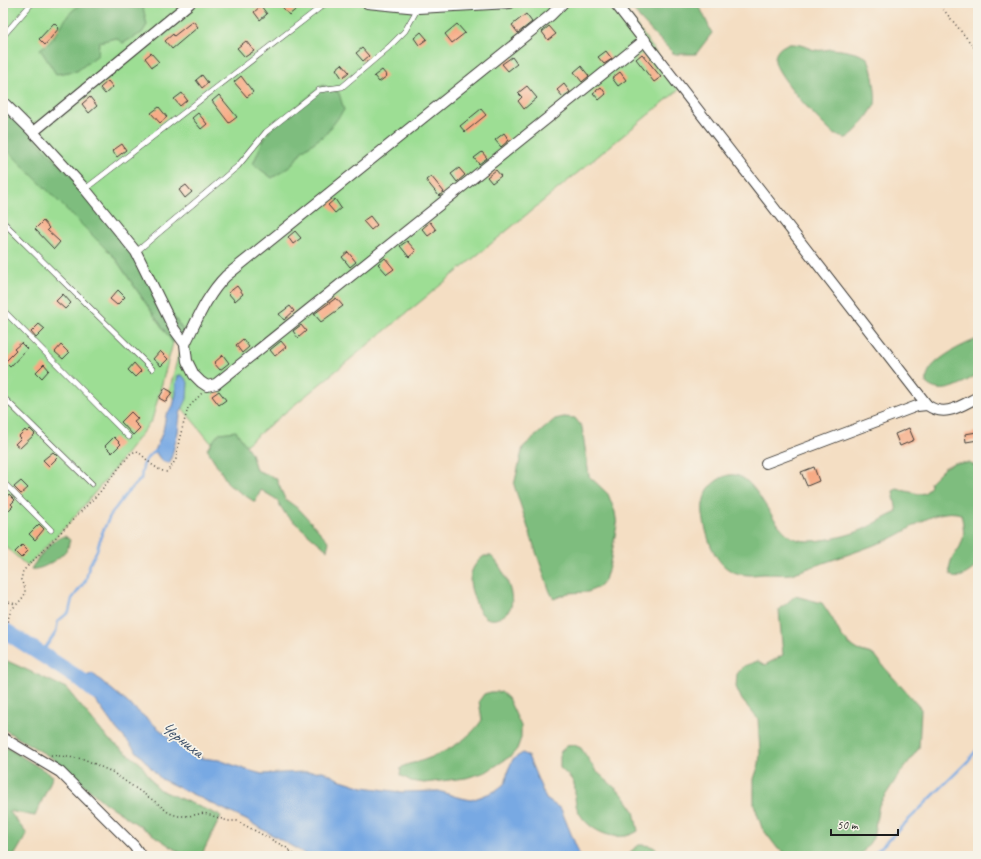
<svg xmlns="http://www.w3.org/2000/svg" width="981" height="859" viewBox="0 0 981 859" font-family="Caveat,sans-serif">
<style>
.green{fill:#9dde94;stroke:#5c7d58}
.forest{fill:#7ebd7e;stroke:#4d6c4d}
.water{fill:#78a9e3;stroke:#4a6280}
.lines{fill:none;stroke-linecap:round;stroke-linejoin:round}
.stream{stroke:#78a9e3;stroke-width:2.5}
.river{stroke:#78a9e3;stroke-width:16}
.building{fill:#f7aa84}
.service-casing{stroke:#3c3935;stroke-width:6}
.minor-casing{stroke:#3c3935;stroke-width:12}
.path{stroke:#3c3935;stroke-width:1.5;stroke-dasharray:1 3;stroke-linecap:butt}
.service{stroke:#fff;stroke-width:5}
.minor{stroke:#fff;stroke-width:10}
.labels{text-anchor:middle;dominant-baseline:central;stroke-width:3.5;stroke-linejoin:round;paint-order:stroke}
.water-label{font-size:17px;font-style:italic;fill:#41546c;stroke:#f7f3e8}
</style>
<rect width="100%" height="100%" fill="#f7f3e8"/>
<filter id="ink" filterUnits="userSpaceOnUse"><feTurbulence type="fractalNoise" baseFrequency=".025" numOctaves="2"/><feDisplacementMap in="SourceGraphic" scale="8" xChannelSelector="R" yChannelSelector="G"/><feConvolveMatrix kernelMatrix="1 2 1 2 8 2 1 2 1" color-interpolation-filters="sRGB"/></filter>
<filter id="wash" filterUnits="userSpaceOnUse"><feTurbulence type="fractalNoise" baseFrequency=".012" numOctaves="4" result="noise"/><feDisplacementMap in="SourceGraphic" scale="16" xChannelSelector="R" yChannelSelector="G"/><feGaussianBlur stdDeviation="0.9" result="paint"/><feColorMatrix in="noise" values="0 0 0 0 0 0 0 0 0 0 0 0 0 0 0 0 0 1.4 0 .05"/><feComposite in="paint" operator="in"/></filter>
<g filter="url(#wash)">
<rect width="100%" height="100%" fill="#f4dec3"/>
<g class="green">
<path d="M3,3H621L681,88L226,461L169,392L184,332L3,106Z"/>
<path d="M3,146L115,258L173,343L152,420L108,477L70,522L27,566L3,544Z"/>
</g>
<g class="forest">
<path d="M81,3H142L147,25L142,33L123,43L116,38L99,42L98,55L77,71L56,74L40,49L50,42L69,14Z"/>
<path d="M629,3H698L712,33L696,54H674L640,19Z"/>
<path d="M788,44C792,44 797,44 800,45C805,46 810,49 815,50C820,51 825,50 830,49C838,49 863,53 868,59C872,66 877,97 875,104C872,111 853,138 845,138C842,138 836,135 834,134C822,125 776,75 775,61C774,52 781,46 788,44Z"/>
<path d="M323,85L339,93L344,110L326,134L302,151L291,166L272,178L253,164L262,143L273,126Z"/>
<path d="M3,106L79,185L131,251L184,332L173,343L115,258L3,146Z"/>
<path d="M975,340H978V374C963,383 942,398 926,383C927,379 927,374 929,371C936,358 962,345 975,340Z"/>
<path d="M564,417L575,418L582,427L589,476L608,494L615,512L617,525L610,563L605,580L599,587L588,592L568,593L554,599L550,592L534,546L514,485L523,447L555,419Z"/>
<path d="M236,431L251,453L256,470L276,478L285,499L300,510L329,542L327,550L286,515L276,499L261,490L255,502L229,485L207,449L219,433Z"/>
<path d="M954,463H968L976,466L978,470V565C972,570 954,585 950,573C949,568 950,565 951,561C954,554 960,549 962,542C965,533 963,523 961,514C934,506 908,533 885,541C854,553 823,563 791,574C782,575 774,574 764,574C760,574 756,575 752,575C730,575 720,566 711,546C707,536 701,514 703,504C705,492 710,484 721,478C755,459 768,530 796,539C811,545 849,536 864,529C875,524 885,517 897,512L893,491L897,489L919,494L925,493L931,486L930,482L944,468Z"/>
<path d="M65,536L70,540C69,542 69,545 68,547C64,556 42,571 31,569C37,559 53,538 65,536Z"/>
<path d="M484,556H491C501,564 515,593 511,606C510,610 505,615 501,617C482,627 475,603 471,588C468,575 473,564 484,556Z"/>
<path d="M795,596L822,603L832,618L841,635L849,644L858,650L875,655L884,667L921,709L919,748L898,776L879,805L873,838L860,856H791L778,849L762,828L754,804V779L759,764L760,752L758,719L742,700L736,687L737,674L744,666L758,661L765,665L783,655L779,610Z"/>
<path d="M3,659L66,688L107,738L140,763L158,789L221,816L201,856H185L105,803L52,758L3,729Z"/>
<path d="M491,692H501L508,698L521,726V738L517,749L511,756L486,772L466,778L424,783L411,781L400,775L401,768C407,763 417,763 424,760C445,753 470,739 482,720L479,701L484,694Z"/>
<path d="M3,745L53,776L35,816L9,811L27,834L14,856H3Z"/>
<path d="M574,745L581,748L596,771L623,795L634,811L638,831C617,845 585,830 577,808C574,801 576,791 574,784C572,778 564,772 560,768V752L567,746Z"/>
<path d="M639,845C650,845 656,846 662,856H629L630,852Z"/>
</g>
<g class="water">
<path d="M182,375L188,382L187,399L180,414L178,432L170,463C162,463 159,458 155,451L163,431L166,415L173,406L176,394V384L178,376Z"/>
<path d="M92,673L170,738L201,758L219,760L247,770L262,774L323,771L338,779L363,787L401,792L439,791L457,797L471,800L480,797L495,791L503,785L506,781L508,770L513,759L523,753L528,756L546,799L561,809L580,856H309L246,820L161,779L113,725L81,680Z"/>
</g>
<g class="lines">
<g class="stream">
<path d="M41,654L56,632L58,621L69,612L72,599L86,580L89,566L97,550L102,533L111,514L127,493L141,479C142,467 144,458 155,451"/>
<path d="M872,856L968,761L978,748"/>
</g>
<path class="river" d="M4,630L81,680L97,693"/>
</g>
<g id="blocks">
<g class="building">
<path d="M279,3H296L299,7L289,15Z"/>
<path d="M261,6L267,14L260,20L254,12Z"/>
<path d="M526,14L532,22L518,33L512,25Z"/>
<path d="M193,21L198,27L172,49L165,41L173,34L174,36Z"/>
<path d="M54,23L59,28L45,45L39,39Z"/>
<path d="M457,24L465,33L452,43L445,34Z"/>
<path d="M549,26L556,34L548,40L542,32Z"/>
<path d="M421,32L427,39L419,45L414,38Z"/>
<path d="M246,41L254,51L245,57L237,48Z"/>
<path d="M362,48L369,56L363,61L356,53Z"/>
<path d="M606,51L612,59L604,64L598,57Z"/>
<path d="M151,53L159,62L152,67L145,58Z"/>
<path d="M642,54L661,77L654,82L636,59Z"/>
<path d="M512,57L517,64L508,71L502,64Z"/>
<path d="M342,64L349,72L342,78L336,69Z"/>
<path d="M581,66L589,76L582,82L574,72Z"/>
<path d="M382,70L387,76L379,82L374,76Z"/>
<path d="M620,72L626,80L618,86L612,78Z"/>
<path d="M202,75L208,83L202,88L196,80Z"/>
<path d="M241,76L253,92L247,97L234,82Z"/>
<path d="M108,81L113,87L105,94L100,88Z"/>
<path d="M564,84L570,92L563,97L557,90Z"/>
<path d="M527,86L537,98L524,109L518,101L522,97L518,93Z"/>
<path d="M601,87L606,94L599,100L593,93Z"/>
<path d="M182,93L187,100L180,106L174,99Z"/>
<path d="M219,95L237,117L229,123L212,101Z"/>
<path d="M90,97L97,106L89,113L82,104Z"/>
<path d="M159,107L167,117L160,123L151,113Z"/>
<path d="M481,109L486,115L465,132L460,126Z"/>
<path d="M198,113L207,124L201,129L192,118Z"/>
<path d="M504,133L509,140L501,147L495,140Z"/>
<path d="M122,144L126,150L117,157L112,151Z"/>
<path d="M482,152L487,158L479,164L474,158Z"/>
<path d="M459,168L465,175L457,182L451,174Z"/>
<path d="M496,170L501,176L492,183L487,177Z"/>
<path d="M431,176L444,192L439,196L426,180Z"/>
<path d="M186,185L192,192L185,198L179,190Z"/>
<path d="M335,199L341,208L335,213L328,205Z"/>
<path d="M370,216L377,225L371,230L363,221Z"/>
<path d="M43,221L49,228L47,230L60,242L54,249L35,229Z"/>
<path d="M430,222L436,230L428,236L422,229Z"/>
<path d="M295,231L301,238L293,244L288,237Z"/>
<path d="M407,241L416,251L409,257L400,246Z"/>
<path d="M348,252L356,262L350,267L342,257Z"/>
<path d="M385,258L394,269L387,274L378,264Z"/>
<path d="M237,286L243,294L235,301L228,293Z"/>
<path d="M118,290L125,297L117,305L110,299Z"/>
<path d="M63,294L71,303L65,309L56,301Z"/>
<path d="M336,298L343,306L321,322L314,314Z"/>
<path d="M290,306L294,311L284,320L279,314Z"/>
<path d="M39,324L45,329L36,338L31,332Z"/>
<path d="M301,325L306,331L298,338L293,331Z"/>
<path d="M243,339L249,347L242,353L236,345Z"/>
<path d="M281,341L286,347L275,356L270,350Z"/>
<path d="M21,343L27,349L10,367L5,362L16,351L14,349Z"/>
<path d="M61,345L69,353L63,359L55,352Z"/>
<path d="M160,351L168,359L161,366L153,359Z"/>
<path d="M223,355L229,363L220,370L214,363Z"/>
<path d="M134,363L141,371L135,377L128,370Z"/>
<path d="M44,364L49,370L42,378L36,372Z"/>
<path d="M165,388L172,392L166,402L159,398Z"/>
<path d="M219,391L226,400L219,405L212,396Z"/>
<path d="M131,412L138,419L134,422L140,428L133,435L121,422Z"/>
<path d="M909,428L914,440L900,446L895,434Z"/>
<path d="M30,429L35,434L20,448L15,444L21,438L19,436L25,430L27,432Z"/>
<path d="M977,432L978,440L966,442L965,434Z"/>
<path d="M114,437L121,444L112,453L105,446Z"/>
<path d="M53,452L58,457L49,466L43,460Z"/>
<path d="M814,467L819,481L807,486L801,472Z"/>
<path d="M21,481L28,488L21,494L14,487Z"/>
<path d="M9,494L15,500L11,504L13,506L3,516V501Z"/>
<path d="M39,524L44,529L35,540L29,534Z"/>
<path d="M22,545L28,551L21,558L15,552Z"/>
</g>
</g>
</g>
<g filter="url(#ink)">
<use href="#blocks" fill-opacity="0" stroke="#3c3935" stroke-width="1"/>
<g class="lines">
<g class="service-casing">
<g id="service">
<path d="M3,36L32,3"/>
<path d="M85,189L326,3"/>
<path d="M3,222L152,369"/>
<path d="M136,252L238,166L266,132L319,90L342,87L389,47L405,31L418,8"/>
<path d="M3,310L129,437"/>
<path d="M3,397L92,484"/>
<path d="M3,482L51,530"/>
</g>
</g>
<g class="minor-casing">
<g id="minor">
<path d="M367,3L418,8L510,3"/>
<path d="M615,3L927,405C945,418 960,406 978,397"/>
<path d="M3,102L33,132L85,189L136,252L174,329L185,344L187,361L194,375L201,382L207,386L216,384L645,40"/>
<path d="M33,132L190,3"/>
<path d="M185,344C197,320 207,295 226,276L551,15L563,3"/>
<path d="M766,463L917,406L927,405"/>
<path d="M3,738L60,772L134,846L141,856"/>
</g>
</g>
<g class="path">
<path d="M938,3L978,52"/>
<path d="M3,597L8,602L16,604"/>
<path d="M3,628L6,625L11,610L21,600L25,594V589L21,580L23,571L99,493L131,453L137,451L143,456L151,464L160,470L166,472L171,467L176,459L179,440L188,408L202,393"/>
<path d="M51,755L84,759L112,772L157,803L169,813L178,816H189L204,813L228,821H237L289,849L291,856"/>
<path d="M290,851L296,856"/>
</g>
<use href="#service" class="service"/>
<use href="#minor" class="minor"/>
</g>
</g>
<g class="labels">
<g class="water-label">
<text transform="translate(182 739) rotate(37)">Черниха</text>
</g>
</g>
<rect width="981" height="859" fill="none" stroke="#f7f3e8" stroke-width="16"/>
<path d="M831 829v6h67v-6" fill="none" stroke="#1c1c1c" stroke-width="2"/>
<text x="837" y="829" font-size="12" fill="#1c1c1c" stroke="#f7f3e8" stroke-width="3" paint-order="stroke">50 m</text>
</svg>
